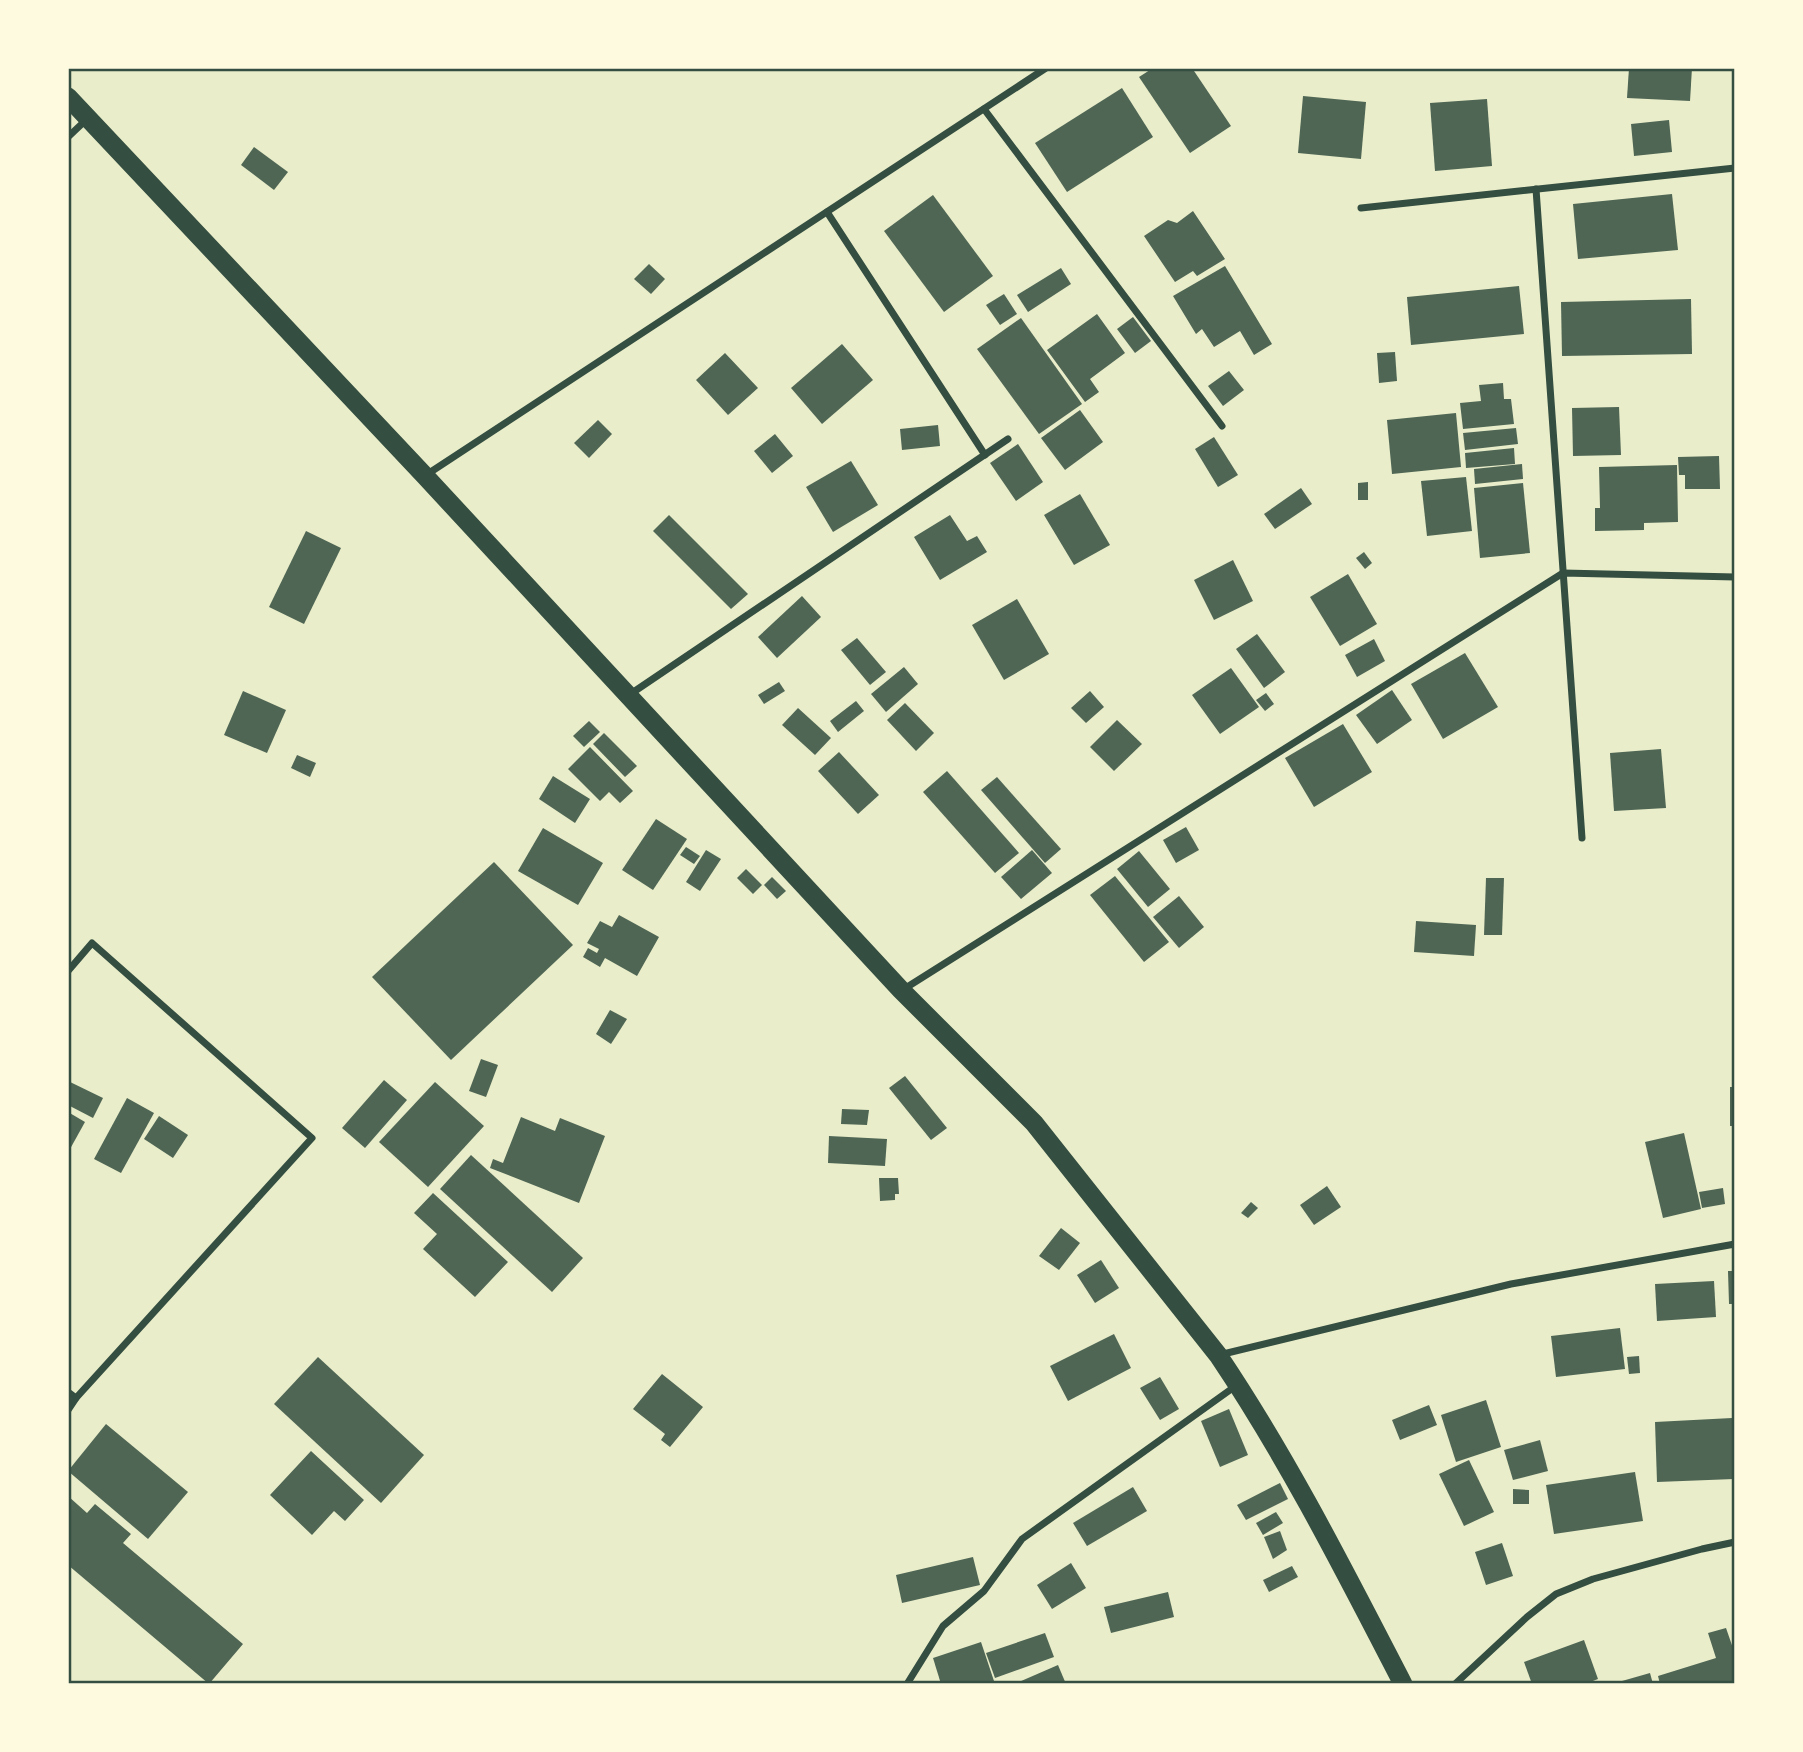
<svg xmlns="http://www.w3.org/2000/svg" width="1803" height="1752" viewBox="0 0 1803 1752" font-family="Montserrat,sans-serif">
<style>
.building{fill:#4f6655}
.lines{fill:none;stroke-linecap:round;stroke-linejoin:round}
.minor{stroke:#344e41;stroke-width:7}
.trunk{stroke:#344e41;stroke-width:19}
.neatline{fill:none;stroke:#344e41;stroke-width:2.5}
</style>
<rect width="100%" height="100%" fill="#e9edc9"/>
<g class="building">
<path d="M1153,68H1192L1231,126L1190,153L1139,77Z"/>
<path d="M1629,68H1692L1690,101L1627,98Z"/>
<path d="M1122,88L1153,137L1067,192L1035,143Z"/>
<path d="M1303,96L1366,102L1361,159L1298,153Z"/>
<path d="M1487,99L1492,166L1435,171L1430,103Z"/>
<path d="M1669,120L1672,152L1634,156L1631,124Z"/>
<path d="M254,147L288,172L274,190L241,165Z"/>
<path d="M1672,194L1678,250L1578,259L1573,204Z"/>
<path d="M933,195L993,276L944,312L884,231Z"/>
<path d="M1193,211L1225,259L1197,276L1193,271L1175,282L1144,236L1168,220L1177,223Z"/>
<path d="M649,264L665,279L651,294L634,279Z"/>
<path d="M1225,266L1272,344L1254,355L1240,331L1214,347L1202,329L1196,334L1173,296Z"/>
<path d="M1061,268L1071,284L1028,312L1017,295Z"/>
<path d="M1519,286L1524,334L1411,345L1407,297Z"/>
<path d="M1004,294L1017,314L1000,325L986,305Z"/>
<path d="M1691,299L1692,354L1562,356L1561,302Z"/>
<path d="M1097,314L1125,353L1090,379L1099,392L1085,402L1047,350Z"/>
<path d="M1133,317L1151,341L1135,353L1117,329Z"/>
<path d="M1021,318L1082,404L1039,434L977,349Z"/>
<path d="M842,344L873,380L822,424L791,388Z"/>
<path d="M1395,352L1397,381L1379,383L1377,353Z"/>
<path d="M725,353L758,388L728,415L696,380Z"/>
<path d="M1229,371L1244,390L1223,406L1208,386Z"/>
<path d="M1503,383L1504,399H1511L1514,424L1463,429L1460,403L1481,401L1479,385Z"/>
<path d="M1619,407L1621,455L1573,456L1572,408Z"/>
<path d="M1080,410L1103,442L1065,470L1041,438Z"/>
<path d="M1456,413L1461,467L1392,474L1387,420Z"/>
<path d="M598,420L612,434L589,458L574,443Z"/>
<path d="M938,425L940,446L902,450L900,429Z"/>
<path d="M1516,428L1518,444L1465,450L1463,433Z"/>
<path d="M775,434L793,456L772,473L754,451Z"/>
<path d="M1214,437L1238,475L1218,487L1195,449Z"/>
<path d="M1018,444L1043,482L1016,501L990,463Z"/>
<path d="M1514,448L1515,464L1466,468L1465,453Z"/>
<path d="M1719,456L1720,489H1685V475H1679L1678,457Z"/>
<path d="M851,461L878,505L833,532L806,487Z"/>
<path d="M1522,464L1523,479L1475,484L1474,469Z"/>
<path d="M1677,465L1678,522L1644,523V530L1595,531V508H1600L1599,467Z"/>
<path d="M1466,477L1472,531L1427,536L1421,481Z"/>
<path d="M1368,482V500H1358V483Z"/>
<path d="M1523,483L1530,553L1480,558L1474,488Z"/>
<path d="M1301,488L1312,504L1275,529L1264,514Z"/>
<path d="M1080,494L1110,545L1074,565L1044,515Z"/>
<path d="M669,515L748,594L731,609L653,531Z"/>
<path d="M950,515L967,541L977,536L987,552L940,580L914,537Z"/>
<path d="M306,531L341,548L304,624L269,607Z"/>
<path d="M1364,552L1372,563L1365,569L1356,558Z"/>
<path d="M1233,560L1253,601L1214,620L1194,580Z"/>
<path d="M1348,574L1377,624L1340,646L1310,597Z"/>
<path d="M802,596L821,617L777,658L758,637Z"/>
<path d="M1017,599L1049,654L1004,680L972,625Z"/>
<path d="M1257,634L1285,672L1264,688L1236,649Z"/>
<path d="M857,638L886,672L870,685L841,650Z"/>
<path d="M1374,639L1385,661L1357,677L1345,655Z"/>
<path d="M1465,653L1498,707L1443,739L1411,684Z"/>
<path d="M904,667L918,684L886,712L871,694Z"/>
<path d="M1231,668L1259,707L1220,734L1192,695Z"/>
<path d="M779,682L785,691L764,704L758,695Z"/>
<path d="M1392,690L1412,720L1377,744L1356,715Z"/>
<path d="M243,691L286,710L267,753L224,735Z"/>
<path d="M1090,691L1104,707L1086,723L1071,708Z"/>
<path d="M1266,693L1274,704L1265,711L1256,700Z"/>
<path d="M856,701L864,711L838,732L830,721Z"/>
<path d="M905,703L934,733L916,751L887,720Z"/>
<path d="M798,708L831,738L815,755L782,725Z"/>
<path d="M1117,720L1142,744L1114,771L1090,747Z"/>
<path d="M589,721L600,732L584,747L573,736Z"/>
<path d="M1343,724L1372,772L1314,807L1285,758Z"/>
<path d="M604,733L637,766L625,777L593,744Z"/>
<path d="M590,747L633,791L620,803L609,792L600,801L568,769Z"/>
<path d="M1661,749L1666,808L1614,811L1610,753Z"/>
<path d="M839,752L879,795L858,814L818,771Z"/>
<path d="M297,755L316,763L310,777L291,768Z"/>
<path d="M947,771L1019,853L995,873L923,792Z"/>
<path d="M553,776L590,799L575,823L539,799Z"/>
<path d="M997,777L1061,849L1045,863L981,790Z"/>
<path d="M656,819L687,839L653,890L622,870Z"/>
<path d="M1186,827L1199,850L1176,863L1163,840Z"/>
<path d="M543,828L603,863L578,905L518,871Z"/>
<path d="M686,847L700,856L694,864L680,855Z"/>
<path d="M706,850L721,859L700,891L686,882Z"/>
<path d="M1032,850L1052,873L1021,899L1001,877Z"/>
<path d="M1139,851L1170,889L1148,907L1117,869Z"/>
<path d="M494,862L573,945L451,1060L372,977Z"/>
<path d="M746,869L762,885L753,894L737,878Z"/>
<path d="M1115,876L1169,942L1144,962L1090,895Z"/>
<path d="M772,877L786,891L777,899L764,885Z"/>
<path d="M1486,878H1504L1502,935H1484Z"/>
<path d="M1179,896L1204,927L1179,948L1153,917Z"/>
<path d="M619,915L659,937L637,976L605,958L600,967L583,957L588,948L597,953L599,949L587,943L600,921L612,927Z"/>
<path d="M1416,921L1476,925L1474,956L1414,952Z"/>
<path d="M610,1010L627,1019L611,1044L596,1034Z"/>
<path d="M481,1059L498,1065L486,1097L469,1091Z"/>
<path d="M905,1076L947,1128L931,1140L889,1088Z"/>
<path d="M384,1080L407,1100L365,1148L342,1128Z"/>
<path d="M68,1081L103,1098L93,1118L68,1105Z"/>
<path d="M435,1082L484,1126L428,1187L379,1142Z"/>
<rect x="1730" y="1087" width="5" height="39"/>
<path d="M127,1098L154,1113L121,1173L94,1159Z"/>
<path d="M842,1109L869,1110L867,1125L841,1124Z"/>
<path d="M68,1112L85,1122L70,1149L68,1147Z"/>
<path d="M159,1116L188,1135L173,1158L144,1139Z"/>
<path d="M521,1117L555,1131L560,1118L605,1136L579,1203L490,1168L493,1159L503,1163Z"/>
<path d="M1684,1133L1701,1209L1663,1218L1645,1142Z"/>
<path d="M829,1136L887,1139L885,1166L828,1163Z"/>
<path d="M471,1155L583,1258L552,1292L440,1189Z"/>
<path d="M879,1178H898L899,1194H895V1200L880,1201Z"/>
<path d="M1327,1186L1341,1207L1314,1225L1300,1205Z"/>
<path d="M1723,1188L1725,1204L1702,1208L1699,1192Z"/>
<path d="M433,1193L508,1262L475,1297L423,1249L437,1234L414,1213Z"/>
<path d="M1251,1202L1258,1208L1248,1218L1241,1213Z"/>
<path d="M1061,1228L1080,1243L1059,1270L1039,1256Z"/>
<path d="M1101,1260L1119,1288L1095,1303L1077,1275Z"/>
<path d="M1728,1271H1735V1304H1729Z"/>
<path d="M1714,1281L1716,1317L1657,1321L1655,1284Z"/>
<path d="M1620,1328L1625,1369L1556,1377L1551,1336Z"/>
<path d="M1114,1334L1131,1368L1068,1401L1050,1366Z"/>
<path d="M1639,1356L1640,1373L1629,1374L1627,1357Z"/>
<path d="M318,1357L424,1455L381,1503L274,1404Z"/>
<path d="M662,1374L703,1407L670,1447L661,1440L665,1434L633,1409Z"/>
<path d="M1160,1377L1179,1409L1160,1420L1140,1388Z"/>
<path d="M1486,1400L1501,1447L1456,1462L1441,1415Z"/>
<path d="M1429,1405L1437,1425L1400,1440L1392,1420Z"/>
<path d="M1229,1409L1248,1455L1220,1467L1201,1421Z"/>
<path d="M1732,1418L1734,1479L1657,1482L1655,1422Z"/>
<path d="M106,1424L188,1492L148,1539L68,1471Z"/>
<path d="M1540,1440L1548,1471L1513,1480L1504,1450Z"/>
<path d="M311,1451L364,1500L345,1521L334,1511L312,1535L270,1495Z"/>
<path d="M1469,1460L1494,1512L1464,1526L1439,1474Z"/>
<path d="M1635,1472L1643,1521L1554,1534L1546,1485Z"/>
<path d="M1280,1483L1288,1499L1246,1520L1237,1505Z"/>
<path d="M1133,1487L1147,1511L1087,1546L1073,1523Z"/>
<path d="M1513,1489L1529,1490V1504H1513Z"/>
<path d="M68,1496L87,1513L95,1504L131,1534L123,1543L243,1644L209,1684L68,1565Z"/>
<path d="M1276,1512L1283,1523L1263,1535L1256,1523Z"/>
<path d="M1280,1531L1287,1550L1273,1559L1264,1537Z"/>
<path d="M1502,1543L1513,1576L1486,1585L1475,1552Z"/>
<path d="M973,1557L980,1585L902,1603L896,1575Z"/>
<path d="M1071,1563L1086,1588L1052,1609L1037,1585Z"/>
<path d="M1292,1566L1298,1577L1269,1592L1263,1580Z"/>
<path d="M1168,1592L1174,1617L1111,1633L1104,1607Z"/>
<path d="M1726,1628L1735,1654V1684H1660L1658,1676L1716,1658L1708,1633Z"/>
<path d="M1045,1633L1054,1657L995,1678L986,1653Z"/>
<path d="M1584,1640L1598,1679L1585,1684H1532L1524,1662Z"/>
<path d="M981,1642L995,1684H941L933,1658Z"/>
<path d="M1058,1665L1066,1684H1014Z"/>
<path d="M1650,1673L1653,1684H1615V1683Z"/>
</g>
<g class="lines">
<g class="minor">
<path d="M984,109L1222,426"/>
<path d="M68,137L87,119"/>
<path d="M1536,189L1582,838"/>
<path d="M1361,208L1735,168"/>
<path d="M827,212L985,455"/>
<path d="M426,475L1046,68"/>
<path d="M629,695L1008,439"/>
<path d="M68,971L92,943L312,1138L76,1398L68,1392"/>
<path d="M904,989L1563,573L1735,577"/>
<path d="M1219,1355L1511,1284L1735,1244"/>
<path d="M68,1410L76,1398"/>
<path d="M907,1684L943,1626L984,1591L1022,1539L1237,1385"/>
<path d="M1455,1684L1527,1617L1556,1594L1593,1579L1702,1549L1735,1542"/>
</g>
<path class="trunk" d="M68,97L425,476L901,990L1034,1123L1218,1355C1288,1459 1345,1572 1403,1684"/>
</g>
<rect width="1803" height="1752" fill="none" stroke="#fefae0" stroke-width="140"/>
<rect x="70" y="70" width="1663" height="1612" class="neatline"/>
</svg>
